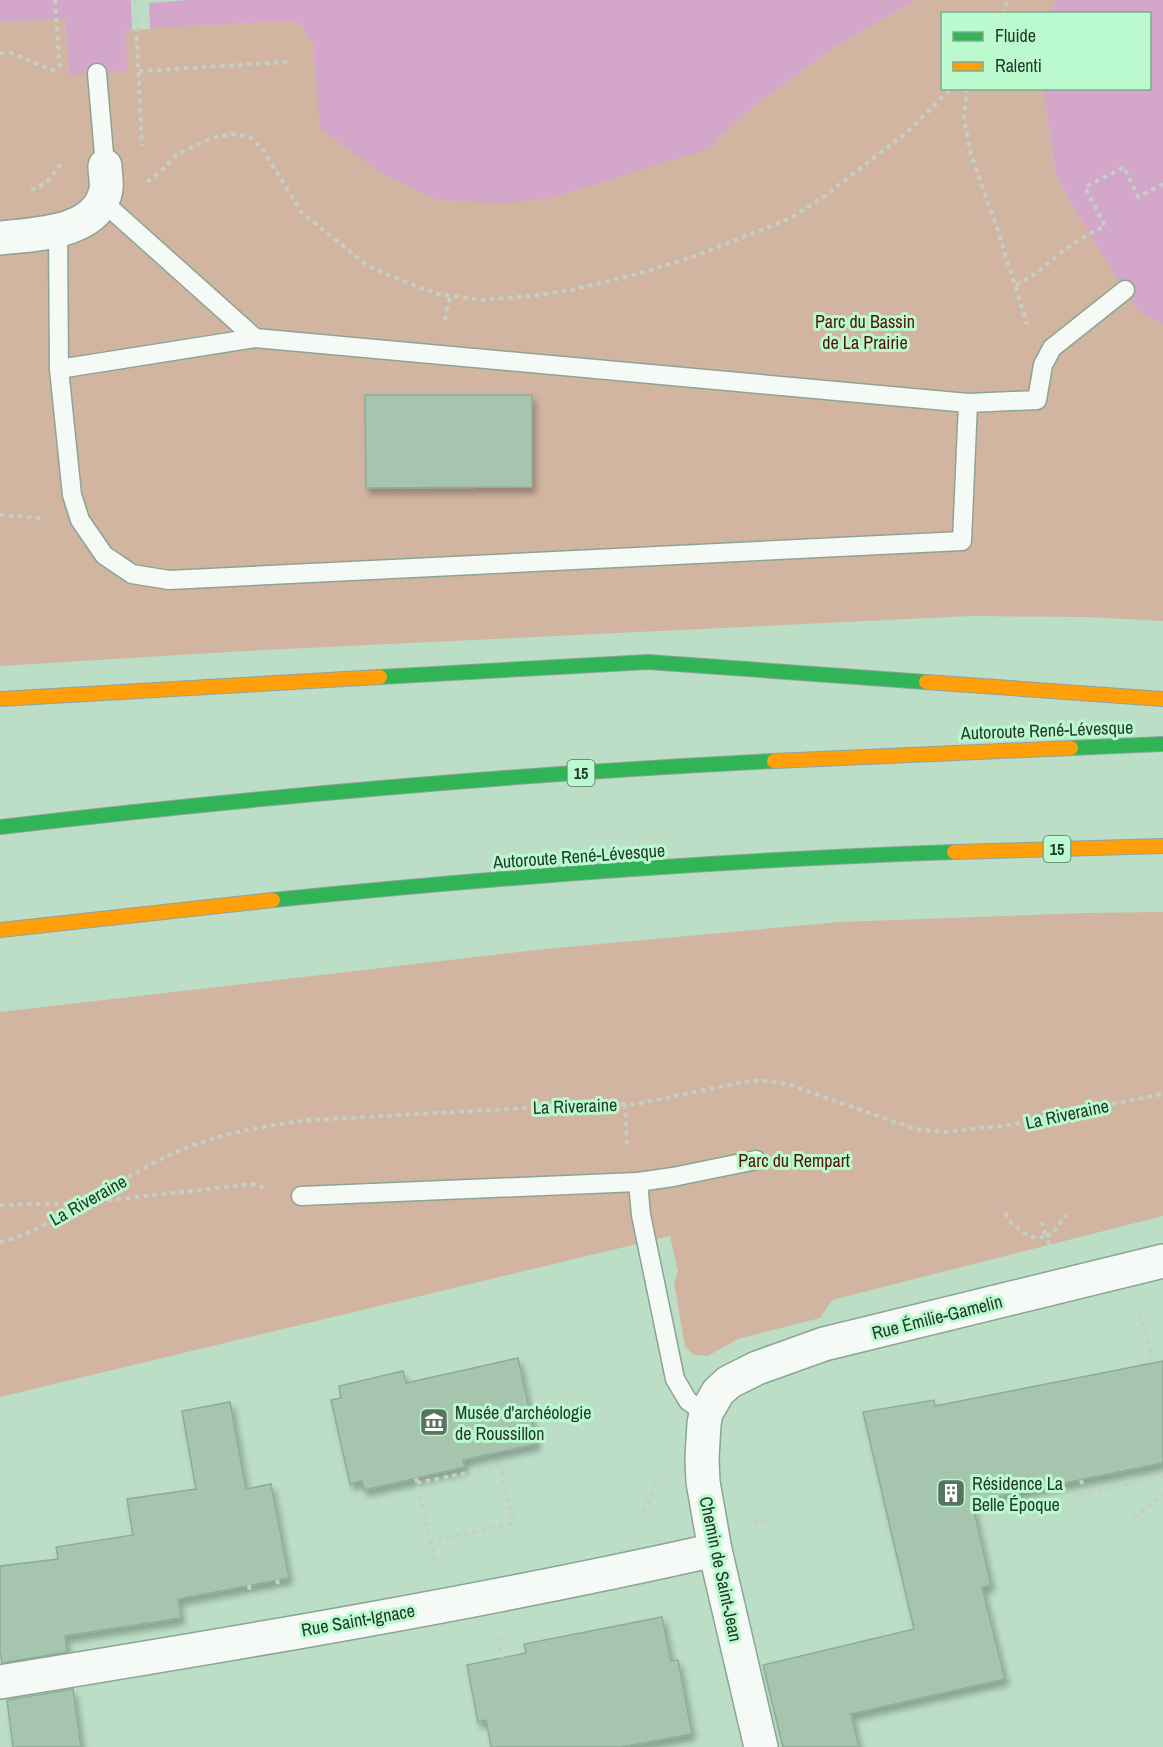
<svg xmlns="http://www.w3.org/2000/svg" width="1163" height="1747" viewBox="0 0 1163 1747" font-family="'Archivo Narrow',sans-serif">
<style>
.green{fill:#d1b5a0}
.water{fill:#d3a6ca}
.pier{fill:#bcdec7}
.building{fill:#a5c5af;stroke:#91ab9a;stroke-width:1.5;filter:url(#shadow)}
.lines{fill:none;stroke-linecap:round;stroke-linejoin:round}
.lane-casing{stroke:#8aa593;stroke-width:21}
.street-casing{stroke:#8aa593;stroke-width:36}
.fast-casing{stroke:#8fa29f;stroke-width:16}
.slow-casing{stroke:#8fa29f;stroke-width:16}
.path{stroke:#c5cfc9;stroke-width:4;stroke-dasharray:4.5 4.5;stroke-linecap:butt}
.lane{stroke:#f5faf7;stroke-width:18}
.street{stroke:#f5faf7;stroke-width:33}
.fast{stroke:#30b455;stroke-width:14}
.slow{stroke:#ff9f0a;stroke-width:14}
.labels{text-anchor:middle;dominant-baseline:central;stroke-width:6;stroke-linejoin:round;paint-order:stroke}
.shield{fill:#bbfacf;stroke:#4f745c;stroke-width:1.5}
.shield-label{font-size:16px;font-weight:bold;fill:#213a2a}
.park-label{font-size:18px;fill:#501405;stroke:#bbfacf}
.street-label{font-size:18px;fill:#213a2a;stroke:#bbfacf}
.poi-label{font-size:18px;fill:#213a2a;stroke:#bbfacf;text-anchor:start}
</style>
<defs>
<filter id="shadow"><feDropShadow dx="3.5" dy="6" stdDeviation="3" flood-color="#0004"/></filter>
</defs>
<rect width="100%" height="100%" fill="#bcdec7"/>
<g class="green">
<path d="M916,0H1056L1050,13L942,14V88L1043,89L1056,175L1089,234L1139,311L1163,324V621L1086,617L971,616L245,651L0,666V21L65,20L69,74L125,30L285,21L300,24L313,44L321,128L706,150L753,107L830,50Z"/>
<path d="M1163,912V1216L832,1300L820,1318L738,1339L708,1356L694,1355L685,1347L674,1282L678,1272L670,1236L0,1397V1012L545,949L839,922L1086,913Z"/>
</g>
<g class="water">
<path d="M0,0H916L830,50L753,107L706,150L550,198L500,204L435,199L378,171L320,128L313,44L300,24L285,21L126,30L127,70L69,75L65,20L0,21Z"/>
<path d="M1056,0H1163V324L1139,312L1089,234L1056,175L1043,89L1150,88V14L1050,13Z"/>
</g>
<path class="pier" d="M131,0H187L149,3L150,29L132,30Z"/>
<g class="building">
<path d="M365,395H532V487L366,488Z"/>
<path d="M518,1358L537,1444L463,1460L465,1467L364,1490L362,1481L350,1484L331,1400L341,1398L339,1386L403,1371L406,1383Z"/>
<path d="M1163,1361V1463L972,1502L991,1585L982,1587L1005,1679L851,1714L859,1747H783L763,1665L914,1629L863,1412L934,1400L935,1406Z"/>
<path d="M230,1402L246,1489L271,1484L289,1578L178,1599L181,1618L65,1636L67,1652L2,1663L0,1650V1566L58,1559L56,1547L133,1535L127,1499L196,1489L182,1411Z"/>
<path d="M662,1617L671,1661L678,1660L692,1734L622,1747H491L486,1720L478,1722L467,1665L526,1653L524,1644Z"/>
<path d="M73,1689L81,1747H13L7,1700Z"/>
</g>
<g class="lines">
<g class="lane-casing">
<g id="lane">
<path d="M97,73L105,166"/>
<path d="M102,201L255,338"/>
<path d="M58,231L59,369"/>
<path d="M968,403L962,541L169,580L132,574L104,555L80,520L72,495L59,369L255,338L968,403L1037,400L1043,365L1052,348L1125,290"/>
<path d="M638,1182L641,1215L675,1379L688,1401L706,1413"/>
<path d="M301,1196L638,1182L673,1177L756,1160"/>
</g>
</g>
<g class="street-casing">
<g id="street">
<path d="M0,238C34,234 99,234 106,189C107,182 105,173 105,166"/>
<path d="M0,1682C239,1643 479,1603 715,1550"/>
<path d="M761,1747L715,1550L703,1482L702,1458L704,1424L706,1413L718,1392L729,1382L757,1368L824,1344L1163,1261"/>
</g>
</g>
<g class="fast-casing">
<g id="fast">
<path d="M380,677L648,662L926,682"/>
<path d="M1071,748L1163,744"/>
<path d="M0,827C257,797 515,774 774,761"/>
<path d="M273,900C499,877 727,860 954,852"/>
</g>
</g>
<g class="slow-casing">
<g id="slow">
<path d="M926,682L1163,699"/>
<path d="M0,699L380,677"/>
<path d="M774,761L1071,748"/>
<path d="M954,852L1163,846"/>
<path d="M0,930L273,900"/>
</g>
</g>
<g class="path">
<path d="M55,0L60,71"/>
<path d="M135,0L142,146"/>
<path d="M1002,14L1008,0"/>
<path d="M0,53H11L60,73"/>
<path d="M139,71L288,62"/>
<path d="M967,88L964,119L970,151L998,231L1027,324"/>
<path d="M147,182L163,169L176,155L192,147L212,138L232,134L249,137L262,148L301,212L368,266L401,280L437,294L484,300L531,296L572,290L641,273L698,255L791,218L826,195L906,133L952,88"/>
<path d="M31,190L46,183L61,164"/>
<path d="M1016,285C1034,276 1047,264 1063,251C1076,241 1090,233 1105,226L1085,187L1124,167L1138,197L1163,184"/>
<path d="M445,320L450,296"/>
<path d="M0,515L42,518"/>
<path d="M625,1104L627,1148"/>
<path d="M0,1205L84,1203L253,1184L267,1189"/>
<path d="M1005,1213L1012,1224L1030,1237H1046L1042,1222"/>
<path d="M0,1242C17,1239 32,1231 47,1223C87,1203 124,1178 163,1158C209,1135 259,1127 309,1120L582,1105L637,1104L728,1085L751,1081H764L787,1084L915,1129L945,1132L1010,1125L1163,1094"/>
<path d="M1049,1245L1046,1237L1055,1230L1066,1215"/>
<path d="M1140,1313L1153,1363"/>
<path d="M416,1478L436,1565"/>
<path d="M1081,1480L1084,1493L1163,1476"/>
<path d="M417,1483L500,1466L513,1523L430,1541"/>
<path d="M643,1512L653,1493L658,1477"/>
<path d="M1134,1518L1163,1494"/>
<path d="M754,1523L772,1520"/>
<path d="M277,1580L280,1594"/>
<path d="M249,1585L251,1599"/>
<path d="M879,1622L882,1636"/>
<path d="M498,1638L502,1658"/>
</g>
<use href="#lane" class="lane"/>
<use href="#street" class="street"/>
<use href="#fast" class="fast"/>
<use href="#slow" class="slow"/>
</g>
<defs>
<g id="museum-square" transform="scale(1.5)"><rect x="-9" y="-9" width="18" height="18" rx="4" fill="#577361" stroke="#bbfacf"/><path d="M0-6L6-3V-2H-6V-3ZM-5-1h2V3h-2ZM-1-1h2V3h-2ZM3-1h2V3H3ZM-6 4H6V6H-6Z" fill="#fff"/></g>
<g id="building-square" transform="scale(1.5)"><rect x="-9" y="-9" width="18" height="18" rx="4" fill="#577361" stroke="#bbfacf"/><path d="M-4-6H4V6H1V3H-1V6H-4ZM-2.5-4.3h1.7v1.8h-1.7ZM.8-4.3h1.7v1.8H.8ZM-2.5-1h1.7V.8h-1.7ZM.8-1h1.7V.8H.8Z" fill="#fff"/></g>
</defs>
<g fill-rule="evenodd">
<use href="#museum-square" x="434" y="1422"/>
<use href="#building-square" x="951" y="1493"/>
</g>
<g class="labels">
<g class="shield">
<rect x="567.5" y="760" width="27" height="26" rx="4.5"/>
<rect x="1043.5" y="836" width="27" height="26" rx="4.5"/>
</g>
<g class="shield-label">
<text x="581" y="773">15</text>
<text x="1057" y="849">15</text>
</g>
<g class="park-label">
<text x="865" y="321">Parc du Bassin<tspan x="865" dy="21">de La Prairie</tspan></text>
<text x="794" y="1160">Parc du Rempart</text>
</g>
<g class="street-label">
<text transform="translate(1047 730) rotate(-2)">Autoroute René-Lévesque</text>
<text transform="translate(579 856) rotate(-4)">Autoroute René-Lévesque</text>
<text transform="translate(575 1106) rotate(-2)">La Riveraine</text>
<text transform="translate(1067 1114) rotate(-12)">La Riveraine</text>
<text transform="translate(88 1200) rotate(-29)">La Riveraine</text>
<text transform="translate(937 1317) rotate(-14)">Rue Émilie-Gamelin</text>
<text transform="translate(721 1569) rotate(78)">Chemin de Saint-Jean</text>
<text transform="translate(358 1620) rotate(-10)">Rue Saint-Ignace</text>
</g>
<g class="poi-label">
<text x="455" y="1412">Musée d'archéologie<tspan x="455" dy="21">de Roussillon</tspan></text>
<text x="972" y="1483">Résidence La<tspan x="972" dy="21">Belle Époque</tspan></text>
</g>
</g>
<rect x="941" y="12" width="210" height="78" fill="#bbfacf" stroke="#7dad8d" stroke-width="1.5"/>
<rect x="953" y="32" width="30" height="9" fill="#30b455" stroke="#7dad8d" stroke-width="1.5"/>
<text x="995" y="42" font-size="18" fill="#213a2a">Fluide</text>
<rect x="953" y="62" width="30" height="9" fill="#ff9f0a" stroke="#7dad8d" stroke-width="1.5"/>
<text x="995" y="72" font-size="18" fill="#213a2a">Ralenti</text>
</svg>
